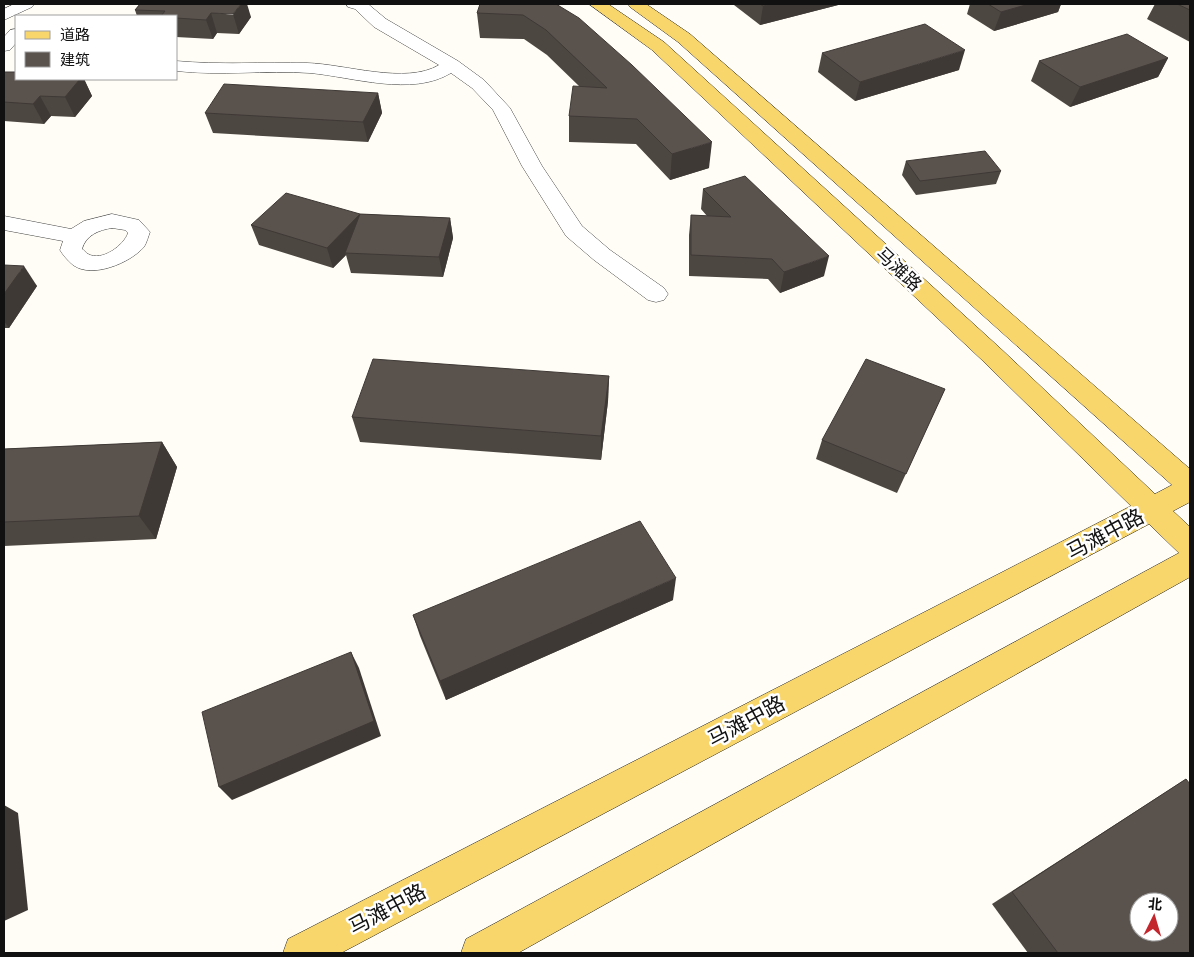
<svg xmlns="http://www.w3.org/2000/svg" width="1194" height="957" viewBox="0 0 1194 957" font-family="Merriweather,'Noto Sans SC',serif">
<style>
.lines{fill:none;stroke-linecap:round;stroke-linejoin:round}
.minor-casing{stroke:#444;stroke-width:1}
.major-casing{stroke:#222;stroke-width:1}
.minor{fill:#fff;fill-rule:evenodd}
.major{fill:#f9d66b;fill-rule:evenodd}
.wall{fill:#4d4742}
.shaded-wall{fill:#3f3936}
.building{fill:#5a524d;stroke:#3f3936;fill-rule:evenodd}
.labels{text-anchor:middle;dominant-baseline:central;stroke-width:5;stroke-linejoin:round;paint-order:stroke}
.street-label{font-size:18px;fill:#111;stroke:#fff}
.near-street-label{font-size:21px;fill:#111;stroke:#fff}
</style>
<rect width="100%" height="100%" fill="#fffdf5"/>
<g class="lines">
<g class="minor-casing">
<g id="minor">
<path d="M14,4H34L32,7L4,20V9Z"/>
<path d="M346,4H368L386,19L458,61L484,80L510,108L542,166L582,226L610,250L664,288L668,294L664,300L656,302L648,300L594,260L566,236L522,166L493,110L472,88L451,73C412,97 353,77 310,73C265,70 221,76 176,71V61C220,65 263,62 307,63C345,64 406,85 439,65L374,27L355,9L348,7Z"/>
<path d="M16,29V43L10,50L4,51V37L10,30Z"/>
<path d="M112,214L139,220L150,232C148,237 147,242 144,247C130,263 92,279 73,265C68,261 63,255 60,250L63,241L4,230V216L71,229L84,221ZM112,228L125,230L128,233C124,245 102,262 88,254C86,253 84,250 82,249C86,235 99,230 112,228Z"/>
</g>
</g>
<g class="major-casing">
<path id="major" d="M589,4H608L664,42L1000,348L1155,494L1172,485L678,42L630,7L628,4H646L690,34L1190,469V502L1173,511L1190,527V577L518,953H461L466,939L1179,553L1149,524L341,953H283L288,939L1131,506L982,360L652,50Z"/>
</g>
<use href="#minor" class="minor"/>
<use href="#major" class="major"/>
</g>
<g class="wall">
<path d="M140,4L251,17L239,34L217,33L213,39L176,37V16H137L135,10Z"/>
<path d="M556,4L709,168L670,180L636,144L569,142V116L580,87L547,55L524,39L480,38L477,13Z"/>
<path d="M734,4H842L760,25L734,5Z"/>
<path d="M970,4H1061L1058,12L994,31L967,14Z"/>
<path d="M1155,4H1190V42L1147,19Z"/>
<path d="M822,53L959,70L855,101L818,72Z"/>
<path d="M1168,58L1158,77L1070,107L1031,81L1039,61Z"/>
<path d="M4,72L16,79H84L92,96L75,117L51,116L44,124L4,121Z"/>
<path d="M378,93L382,113L368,142L213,133L205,113Z"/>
<path d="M906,161L1001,171L996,184L916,195L902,175Z"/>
<path d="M703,189L824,276L780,293L768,279L689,276V235L691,215L707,216L701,209Z"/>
<path d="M360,214L450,218L453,238L443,277L351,273L346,255L333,268L259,245L251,225Z"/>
<path d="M4,265L37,286L9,328H4Z"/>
<path d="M609,376L608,401L601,460L360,442L352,417Z"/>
<path d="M945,389L897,493L816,459L822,440Z"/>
<path d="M162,442L177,467L156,539L4,546V449Z"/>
<path d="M673,600L446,700L420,636L413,615Z"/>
<path d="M1186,779L1190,953H1028L992,904Z"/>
</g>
<g class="shaded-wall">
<path d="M241,4H247L251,17L239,34L233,14Z"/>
<path d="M772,4H842L760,25L763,6Z"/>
<path d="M1029,4H1061L1058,12L994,31L1001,12Z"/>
<path d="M211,13L217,33L213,39L206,20Z"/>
<path d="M965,50L959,70L855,101L860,82Z"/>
<path d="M1168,58L1158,77L1070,107L1080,87Z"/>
<path d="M80,79H84L92,96L75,117L65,97Z"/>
<path d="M378,93L382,113L368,142L363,122Z"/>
<path d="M40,96L51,116L44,124L33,104Z"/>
<path d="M712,142L709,168L670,180L672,154Z"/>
<path d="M360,214L345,253L346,255L333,268L327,248Z"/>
<path d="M450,218L453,238L443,277L439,257Z"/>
<path d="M829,256L824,276L780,293L784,272Z"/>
<path d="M24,266L37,286L9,328L4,321V294Z"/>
<path d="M609,376L608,401L601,460V436Z"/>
<path d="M162,442L177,467L156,539L139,516Z"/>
<path d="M676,578L673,600L446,700L440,681Z"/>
<path d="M351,652L359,668L381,736L232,800L219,787Z"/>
<path d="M4,805L18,813L28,910L4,921Z"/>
</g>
<g class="building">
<path d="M140,4H241L233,14L211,13L206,20L176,18V16H161L165,11L135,10Z"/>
<path d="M480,4H556L579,18L632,65L712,142L672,154L637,119L569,116L573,86L607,88L546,30L523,15L477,13Z"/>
<path d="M760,4H772L763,6Z"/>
<path d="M988,4H1029L1001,12Z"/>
<path d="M1177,4H1190V10Z"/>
<path d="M925,24L965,50L860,82L822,53Z"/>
<path d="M1127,34L1168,58L1080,87L1039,61Z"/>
<path d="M4,72H16V79H80L65,97L40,96L33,104L4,102Z"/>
<path d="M224,84L378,93L363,122L205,113Z"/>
<path d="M985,151L1001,171L920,181L906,161Z"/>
<path d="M745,176L829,256L784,272L772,259L691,255V215L731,217L703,189Z"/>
<path d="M286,193L360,214L327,248L251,225Z"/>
<path d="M360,214L450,218L439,257L345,253Z"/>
<path d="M4,265L24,266L4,294Z"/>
<path d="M373,359L609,376L601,436L352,417Z"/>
<path d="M866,359L945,389L906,474L822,440Z"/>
<path d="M162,442L139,516L4,522V449Z"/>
<path d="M640,521L676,578L440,681L413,615Z"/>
<path d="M351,652L374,721L219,787L202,712Z"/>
<path d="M1186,779L1190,784V953H1058L1012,892ZM1139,902H1169V932H1139Z"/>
</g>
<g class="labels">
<g class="street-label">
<text transform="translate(899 269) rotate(43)">马滩路</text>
</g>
<g class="near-street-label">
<text transform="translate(1105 534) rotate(-28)">马滩中路</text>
<text transform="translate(746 721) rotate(-28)">马滩中路</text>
<text transform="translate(387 909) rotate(-28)">马滩中路</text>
</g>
</g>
<rect width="1194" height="957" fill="none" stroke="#111111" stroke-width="10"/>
<rect x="15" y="15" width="162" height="65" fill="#ffffff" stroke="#a0a0a0"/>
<rect x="25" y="31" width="25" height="8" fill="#f9d66b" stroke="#a0a0a0"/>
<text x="60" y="40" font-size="15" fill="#111111">道路</text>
<rect x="25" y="52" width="25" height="15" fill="#5a524d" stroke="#a0a0a0"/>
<text x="60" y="65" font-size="15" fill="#111111">建筑</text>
<g transform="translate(1154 917) rotate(5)"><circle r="24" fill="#ffffff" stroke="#a0a0a0"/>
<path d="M0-4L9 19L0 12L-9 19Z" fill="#c4262e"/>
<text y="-8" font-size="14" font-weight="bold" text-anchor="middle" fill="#111111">北</text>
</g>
</svg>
